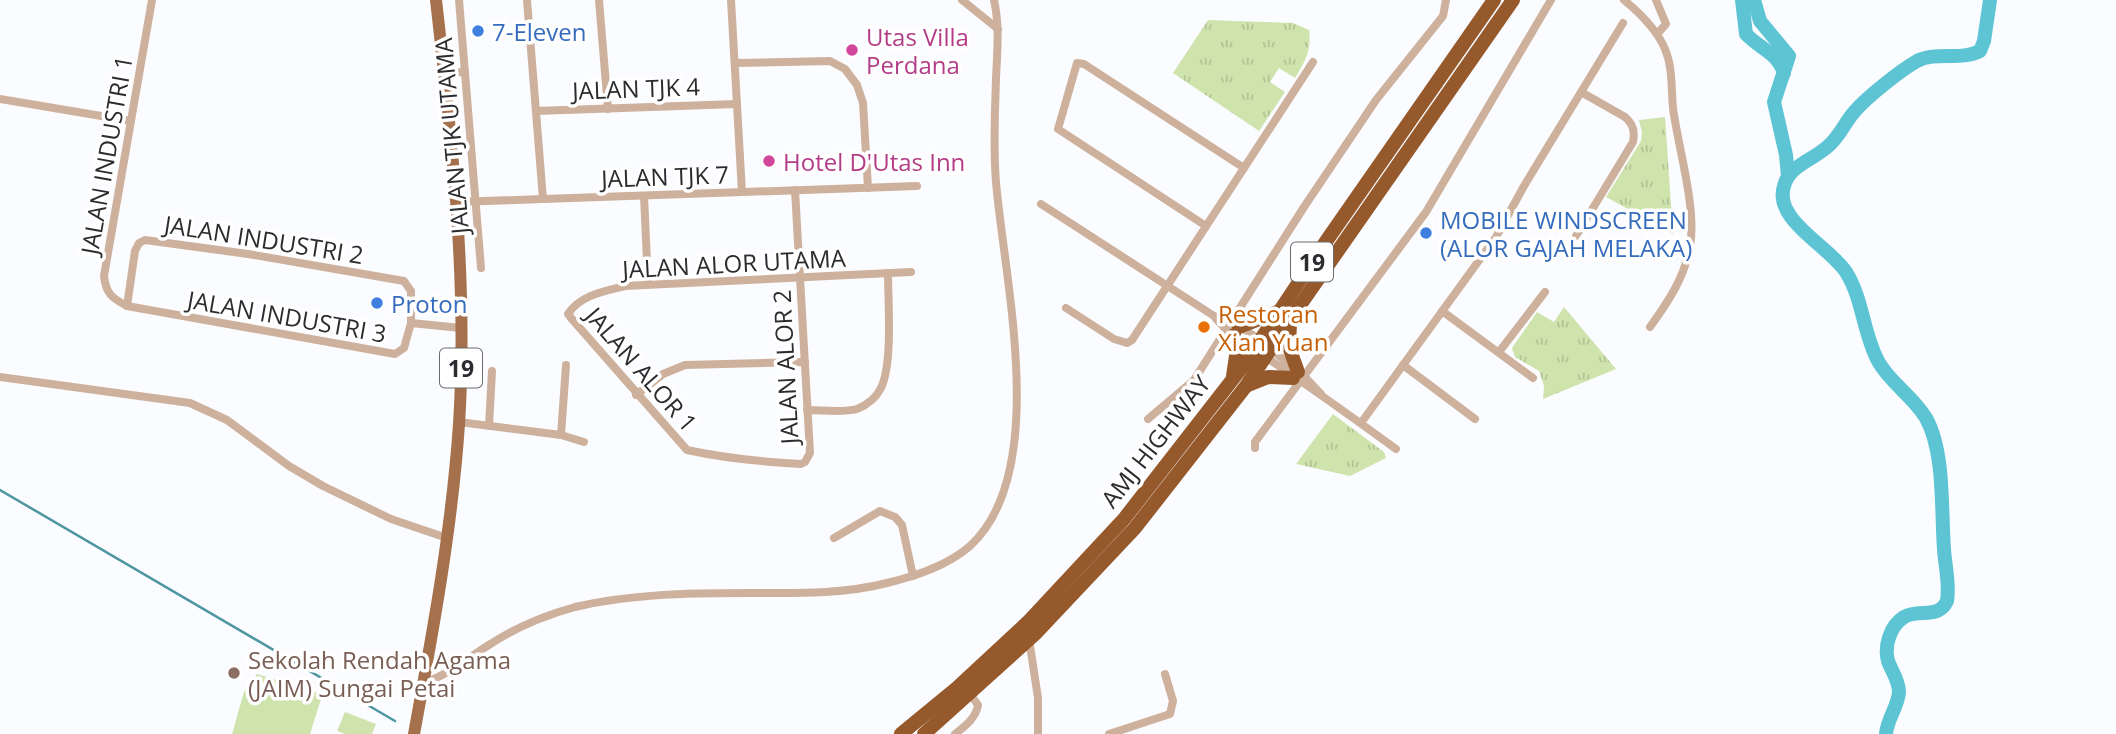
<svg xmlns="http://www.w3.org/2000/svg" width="2116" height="734" viewBox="0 0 2116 734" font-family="'Open Sans',sans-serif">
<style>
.green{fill:#cfe3ad}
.park{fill:url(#park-tufts)}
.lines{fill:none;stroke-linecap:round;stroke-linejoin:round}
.stream{stroke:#4e96a2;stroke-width:2.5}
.river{stroke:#5dc4d4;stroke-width:14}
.street{stroke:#ceb19d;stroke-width:8}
.primary{stroke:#a5714c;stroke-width:12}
.highway{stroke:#95592c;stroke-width:14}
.shop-dot{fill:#3f7fe0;stroke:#fff;stroke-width:2.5}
.hotel-dot{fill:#d1479c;stroke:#fff;stroke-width:2.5}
.food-dot{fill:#e8710a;stroke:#fff;stroke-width:2.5}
.education-dot{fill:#8d6e63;stroke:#fff;stroke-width:2.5}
.labels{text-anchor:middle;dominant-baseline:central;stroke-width:7;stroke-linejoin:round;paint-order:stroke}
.shield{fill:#fff;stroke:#6b6b6d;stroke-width:2}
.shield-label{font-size:23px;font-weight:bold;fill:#2b2c2f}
.shop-label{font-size:24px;fill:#366cbe;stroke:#fff;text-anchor:start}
.hotel-label{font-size:24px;fill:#b23c85;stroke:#fff;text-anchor:start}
.street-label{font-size:24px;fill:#2b2c2f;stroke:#fff}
.food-label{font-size:24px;fill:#c56008;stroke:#fff;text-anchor:start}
.education-label{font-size:24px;fill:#785e54;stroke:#fff;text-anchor:start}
</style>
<defs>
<pattern id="park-tufts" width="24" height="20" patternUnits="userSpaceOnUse" patternTransform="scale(1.75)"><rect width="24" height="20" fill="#cfe3ad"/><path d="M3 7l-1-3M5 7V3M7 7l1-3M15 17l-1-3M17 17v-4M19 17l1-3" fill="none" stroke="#b2c395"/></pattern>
</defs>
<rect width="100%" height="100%" fill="#fbfcff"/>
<g class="green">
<path d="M257,674L316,692L321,699L310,734H232L244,692Z"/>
<path d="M345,712L376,724L372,734H345L337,731Z"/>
</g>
<g class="park">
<path d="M1208,20L1293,23L1309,30C1312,49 1305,62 1295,78L1279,68L1270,82L1285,92L1259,131L1173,73Z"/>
<path d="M1665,117L1673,234L1606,197L1641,141L1642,132L1639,120Z"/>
<path d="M1564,307L1616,369L1543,399L1544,386L1539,371L1515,357L1512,348L1537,312L1554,322Z"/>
<path d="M1333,414L1384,452L1386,458L1350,476L1296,464Z"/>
</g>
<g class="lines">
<path class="stream" d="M0,490L395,721"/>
<g class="river">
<path d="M1742,0L1746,34C1760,49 1777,52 1784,73"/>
<path d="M1754,0L1760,21L1789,56L1774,102L1786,155L1788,176"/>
<path d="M1886,734C1887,719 1898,707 1899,692C1899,680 1892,672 1888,661C1884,646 1890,626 1904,617C1919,608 1938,620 1947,601C1950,584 1945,566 1944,549C1941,510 1945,452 1926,418C1913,396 1890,383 1878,361C1863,333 1863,299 1846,272C1829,246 1773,220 1784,186C1789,166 1812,160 1826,148C1840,137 1844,123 1855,111C1867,97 1901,70 1917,61C1936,51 1961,61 1980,51L1984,41L1990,0"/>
</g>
<g class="street">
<path d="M152,0L104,276C106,294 112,298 127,306L395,354L404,348L411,323L461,328"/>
<path d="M459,0L481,268"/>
<path d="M527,0L543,199"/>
<path d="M599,0L608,109"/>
<path d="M731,0L742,192"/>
<path d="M962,0L998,29"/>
<path d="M1624,0C1641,14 1657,30 1665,49C1673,68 1671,88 1673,108C1678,147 1697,209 1690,246C1685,277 1668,302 1650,327"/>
<path d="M1656,0L1666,24L1657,34"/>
<path d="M735,63L830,61L845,69L857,85L863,103L868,188"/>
<path d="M444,73L465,72"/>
<path d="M0,99L131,121"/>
<path d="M536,111L737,104"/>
<path d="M795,190C800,278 805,366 810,453L805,462L801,464C763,462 724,458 687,450L571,318L568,314C580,295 605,291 625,286L911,272"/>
<path d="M644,196L648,284"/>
<path d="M456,202L917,186"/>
<path d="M1041,204L1214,316C1244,324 1270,348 1293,368"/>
<path d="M1206,226L1058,129L1077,63L1084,64L1244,168"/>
<path d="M1576,236L1633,142C1635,131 1633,124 1625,117L1581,92"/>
<path d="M127,306L135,251L139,243L145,240L248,254L404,281L411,291V323"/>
<path d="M1066,308L1114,339L1127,343L1132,340L1313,62"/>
<path d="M1442,311L1533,378"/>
<path d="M1214,316C1226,333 1247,344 1264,356C1309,386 1352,417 1396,449"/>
<path d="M1499,352L1545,292"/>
<path d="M1403,365L1475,419"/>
<path d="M1304,376L1321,394"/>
<path d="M0,377L190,403L227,420L289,466L323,486L391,519L447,538"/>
<path d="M636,395L663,374L685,365L805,362"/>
<path d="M807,410C823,410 842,413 857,409C867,405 876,398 881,388C893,363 888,302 888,273"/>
<path d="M1148,419L1194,380L1304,207L1376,100L1443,16L1446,0"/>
<path d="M459,422L561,435L584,442"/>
<path d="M1361,423L1496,237L1524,186L1623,23"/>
<path d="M489,426L492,371"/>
<path d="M561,435L566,365"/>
<path d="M1255,448V442L1426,212L1551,0"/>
<path d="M834,538L880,511L895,517L902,525L913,576"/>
<path d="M1029,639L1038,698V734"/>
<path d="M423,683C449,675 469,657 492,643C517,627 546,615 575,607C630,594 689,593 746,593C793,593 840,595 887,583C916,576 947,566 970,546C1051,472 1004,279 996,182C993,148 995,114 996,79C997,53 1000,27 994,0"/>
<path d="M955,734C965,726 976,718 978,705L970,694"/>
<path d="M1109,734L1170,714L1173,701L1165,674"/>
</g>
<path class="primary" d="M414,734C433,631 452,528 459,424C468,283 452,140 436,0"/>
<g class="highway">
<path d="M1290,322L1289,347L1298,372"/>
<path d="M1239,327L1277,312"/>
<path d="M1233,376L1236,356L1234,335"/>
<path d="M1248,385L1268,377L1293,378"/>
<path d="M901,734L957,688L1028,622L1124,519L1243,366L1327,240L1494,0"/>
<path d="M924,734L1036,633L1135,528L1246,386L1291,318L1513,0"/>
</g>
</g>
<g class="shop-dot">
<circle cx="478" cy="31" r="7"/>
<circle cx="1426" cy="233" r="7"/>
<circle cx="377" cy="303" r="7"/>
</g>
<g class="hotel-dot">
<circle cx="852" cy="50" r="7"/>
<circle cx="769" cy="161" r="7"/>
</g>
<circle class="food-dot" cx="1204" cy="327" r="7"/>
<circle class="education-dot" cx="234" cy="673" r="7"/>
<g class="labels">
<g class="shield">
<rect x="1291" y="242.5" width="42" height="39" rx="5"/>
<rect x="440" y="348.5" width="42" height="39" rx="5"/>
</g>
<g class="shield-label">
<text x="1312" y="262">19</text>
<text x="461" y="368">19</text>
</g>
<g class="shop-label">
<text x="492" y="31">7-Eleven</text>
<text x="1440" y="219">MOBILE WINDSCREEN<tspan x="1440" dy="28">(ALOR GAJAH MELAKA)</tspan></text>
<text x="391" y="303">Proton</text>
</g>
<g class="hotel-label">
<text x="866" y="36">Utas Villa<tspan x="866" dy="28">Perdana</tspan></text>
<text x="783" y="161">Hotel D'Utas Inn</text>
</g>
<g class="street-label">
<text transform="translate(636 88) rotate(-2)">JALAN TJK 4</text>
<text transform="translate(451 136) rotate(-95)">JALAN TJK UTAMA</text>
<text transform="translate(106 155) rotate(-80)">JALAN INDUSTRI 1</text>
<text transform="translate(665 176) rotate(-2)">JALAN TJK 7</text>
<text transform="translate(264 239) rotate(9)">JALAN INDUSTRI 2</text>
<text transform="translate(734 263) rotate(-3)">JALAN ALOR UTAMA</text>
<text transform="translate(287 316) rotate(10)">JALAN INDUSTRI 3</text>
<text transform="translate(785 367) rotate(-93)">JALAN ALOR 2</text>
<text transform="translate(642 369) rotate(49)">JALAN ALOR 1</text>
<text transform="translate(1155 441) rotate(-52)">AMJ HIGHWAY</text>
</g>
<g class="food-label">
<text x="1218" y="313">Restoran<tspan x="1218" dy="28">Xian Yuan</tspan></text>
</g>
<g class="education-label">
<text x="248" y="659">Sekolah Rendah Agama<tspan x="248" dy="28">(JAIM) Sungai Petai</tspan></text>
</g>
</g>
</svg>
